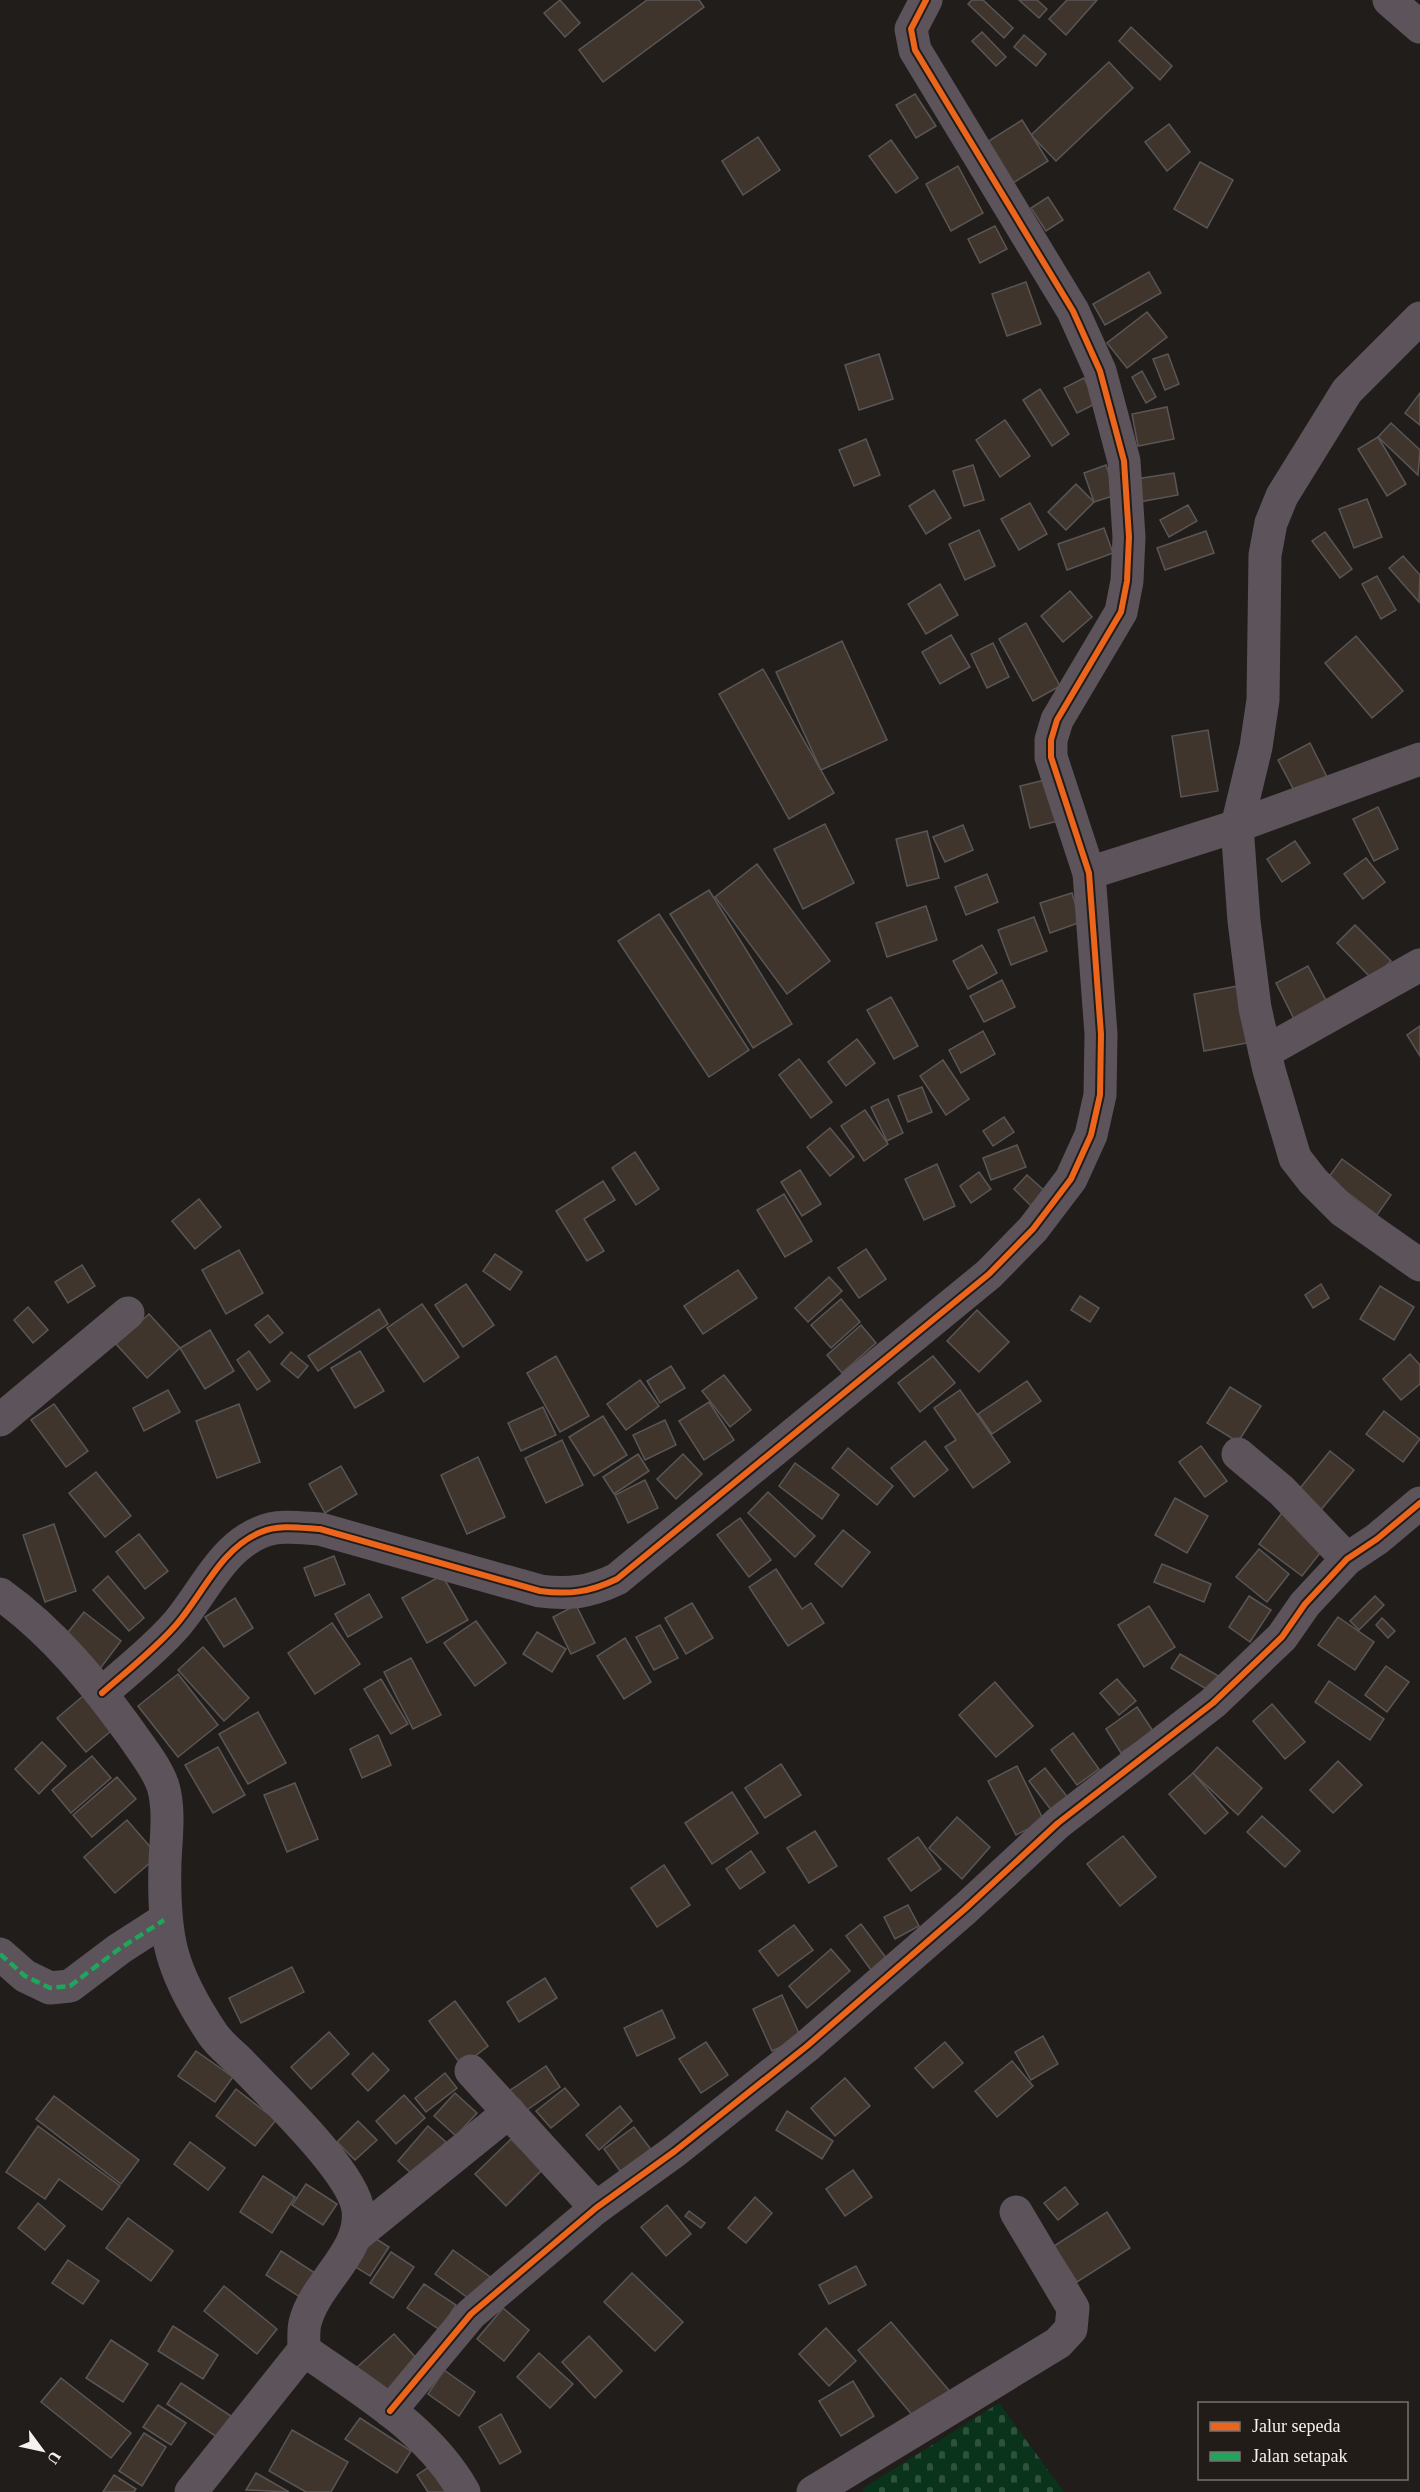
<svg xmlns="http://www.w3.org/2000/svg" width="1420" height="2492" viewBox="0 0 1420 2492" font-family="Georgia,serif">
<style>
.cemetery{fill:url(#cemetery-stones)}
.building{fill:#40352d;stroke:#595655;stroke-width:1.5}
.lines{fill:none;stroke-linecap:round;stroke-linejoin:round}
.minor{stroke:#5c535b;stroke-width:33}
.quiet{stroke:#20a55d;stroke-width:4.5;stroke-dasharray:9 4.5;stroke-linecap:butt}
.cycleway-casing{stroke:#221c19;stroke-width:10}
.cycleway{stroke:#eb651d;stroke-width:6}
</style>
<defs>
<pattern id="cemetery-stones" width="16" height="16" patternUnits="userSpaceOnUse" patternTransform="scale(1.5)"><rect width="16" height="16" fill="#0a331b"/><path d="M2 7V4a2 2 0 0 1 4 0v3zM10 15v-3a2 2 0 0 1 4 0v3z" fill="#2e513c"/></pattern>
</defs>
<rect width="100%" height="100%" fill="#201d1b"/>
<path class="cemetery" d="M999,2403L1064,2492H864L862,2489Z"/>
<g class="building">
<path d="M560,0L580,23L565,37L544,13Z"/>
<path d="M647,0H699L704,7L603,82L579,50Z"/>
<path d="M972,0H983L1013,28L1004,38L968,4Z"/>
<path d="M1019,0H1037L1047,9L1039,18Z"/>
<path d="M1067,0H1097L1066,35L1049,19Z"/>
<path d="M1131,27L1172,66L1160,80L1119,41Z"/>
<path d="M982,32L1006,57L996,66L972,41Z"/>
<path d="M1024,35L1046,54L1036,66L1014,47Z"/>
<path d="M1109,62L1133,88L1056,161L1031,135Z"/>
<path d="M915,94L936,126L916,138L896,105Z"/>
<path d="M1022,120L1048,161L1002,190L976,149Z"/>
<path d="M1169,124L1190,152L1167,171L1145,142Z"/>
<path d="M758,137L780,170L743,195L722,161Z"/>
<path d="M891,140L918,178L896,193L869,156Z"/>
<path d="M1200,162L1233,180L1207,228L1174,209Z"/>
<path d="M958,166L983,213L951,231L926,184Z"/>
<path d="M1048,197L1063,220L1046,231L1031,208Z"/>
<path d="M995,226L1007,249L980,263L968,239Z"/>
<path d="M1149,272L1161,293L1105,325L1093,304Z"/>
<path d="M1026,282L1041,324L1007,336L992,294Z"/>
<path d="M1147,312L1167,337L1127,368L1107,343Z"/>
<path d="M879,354L893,399L859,410L845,365Z"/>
<path d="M1168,354L1179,384L1165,390L1153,359Z"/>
<path d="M1142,371L1156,397L1146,403L1132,377Z"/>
<path d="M1084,378L1097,403L1077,413L1064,388Z"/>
<path d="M1040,389L1069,434L1052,446L1023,400Z"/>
<path d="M1420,393V425L1405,413Z"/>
<path d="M1167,407L1174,439L1138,446L1132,414Z"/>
<path d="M1005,420L1030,456L1000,477L976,440Z"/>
<path d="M1391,423L1420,450L1418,475L1378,437Z"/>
<path d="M1378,437L1406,484L1387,496L1358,449Z"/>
<path d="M866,439L880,475L854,486L839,450Z"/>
<path d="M973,465L984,500L964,506L953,471Z"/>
<path d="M1106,465L1116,495L1094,502L1084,473Z"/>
<path d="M1174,473L1178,495L1139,502L1136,479Z"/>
<path d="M1076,484L1094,502L1066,530L1048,512Z"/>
<path d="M934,490L951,518L926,534L909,506Z"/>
<path d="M1367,499L1382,537L1354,548L1339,509Z"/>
<path d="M1030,503L1047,534L1019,550L1001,519Z"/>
<path d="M1188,505L1197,521L1169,537L1160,520Z"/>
<path d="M1104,528L1113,553L1067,570L1058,544Z"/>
<path d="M979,530L995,566L965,580L949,544Z"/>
<path d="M1206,531L1214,553L1165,570L1157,548Z"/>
<path d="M1325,532L1352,569L1340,578L1312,541Z"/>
<path d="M1403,556L1420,575L1419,602L1389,568Z"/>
<path d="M1377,576L1396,610L1381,619L1362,584Z"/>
<path d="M940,584L958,615L926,634L908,604Z"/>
<path d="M1070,591L1092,617L1063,642L1041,616Z"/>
<path d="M1026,623L1060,686L1033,701L999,639Z"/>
<path d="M951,635L970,667L940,684L922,652Z"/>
<path d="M1356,636L1403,691L1372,718L1325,663Z"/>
<path d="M842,641L887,740L821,770L776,672Z"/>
<path d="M993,643L1009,677L987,688L971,654Z"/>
<path d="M763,669L834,793L789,819L719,694Z"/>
<path d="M1208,730L1218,791L1181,797L1172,736Z"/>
<path d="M1310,743L1328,779L1297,796L1278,760Z"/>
<path d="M1053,778L1062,820L1030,828L1020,786Z"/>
<path d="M1378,807L1398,849L1374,861L1353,819Z"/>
<path d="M825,824L854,883L803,909L774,849Z"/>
<path d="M963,825L973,850L945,862L933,837Z"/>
<path d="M927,831L939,878L907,886L896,839Z"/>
<path d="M1295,841L1310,863L1282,882L1267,859Z"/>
<path d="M1366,858L1385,882L1363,899L1344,874Z"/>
<path d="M757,864L830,961L787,994L715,897Z"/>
<path d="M987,874L998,902L966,915L955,887Z"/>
<path d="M709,890L792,1024L753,1048L670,914Z"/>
<path d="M1072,893L1081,922L1050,933L1040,903Z"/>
<path d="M926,906L937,940L887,957L876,923Z"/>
<path d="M659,914L749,1050L709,1077L618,941Z"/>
<path d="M1034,917L1047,951L1011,965L998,930Z"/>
<path d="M1355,925L1391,961L1372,979L1337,943Z"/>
<path d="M982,945L997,973L968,989L953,961Z"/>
<path d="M1308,966L1330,1008L1297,1025L1276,983Z"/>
<path d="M1002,980L1015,1007L984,1022L970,996Z"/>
<path d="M1238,986L1247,1043L1204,1051L1194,994Z"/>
<path d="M891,997L918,1046L894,1059L867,1010Z"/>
<path d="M1420,1026V1056L1407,1035Z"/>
<path d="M983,1031L995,1054L961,1073L949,1050Z"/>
<path d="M857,1039L875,1063L846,1086L828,1062Z"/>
<path d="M799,1059L832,1102L811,1118L779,1075Z"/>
<path d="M943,1060L969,1099L946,1115L920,1076Z"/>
<path d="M922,1087L932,1112L908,1122L898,1096Z"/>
<path d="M888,1099L903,1133L887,1141L871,1107Z"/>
<path d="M865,1110L888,1144L864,1161L841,1126Z"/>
<path d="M1004,1117L1014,1132L993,1146L983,1131Z"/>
<path d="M830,1128L854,1157L830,1176L807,1147Z"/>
<path d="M1017,1145L1026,1167L991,1180L983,1158Z"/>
<path d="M635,1152L659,1189L636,1205L612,1168Z"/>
<path d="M1342,1159L1391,1195L1377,1215L1328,1178Z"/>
<path d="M937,1164L955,1206L924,1220L905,1179Z"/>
<path d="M800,1170L821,1204L802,1216L781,1182Z"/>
<path d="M979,1172L991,1189L971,1203L960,1186Z"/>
<path d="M1027,1175L1047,1193L1033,1208L1014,1189Z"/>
<path d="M603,1181L615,1200L584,1219L604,1251L587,1261L556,1211Z"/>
<path d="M784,1194L812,1241L785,1257L757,1210Z"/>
<path d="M199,1199L221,1227L195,1249L172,1221Z"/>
<path d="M866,1249L886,1279L859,1298L838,1268Z"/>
<path d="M239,1250L263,1293L226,1314L202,1270Z"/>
<path d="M495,1254L522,1272L510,1290L483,1271Z"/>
<path d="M82,1265L95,1286L68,1303L55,1282Z"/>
<path d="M738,1270L757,1298L703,1334L684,1306Z"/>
<path d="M829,1277L842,1291L808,1322L795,1308Z"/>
<path d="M466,1284L494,1325L463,1347L435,1305Z"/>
<path d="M1321,1284L1329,1298L1313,1308L1305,1295Z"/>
<path d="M1380,1286L1414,1307L1394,1340L1360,1319Z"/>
<path d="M1080,1296L1099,1308L1090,1322L1071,1310Z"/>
<path d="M841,1299L860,1322L831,1348L811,1325Z"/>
<path d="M422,1304L459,1357L424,1382L387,1328Z"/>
<path d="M28,1307L48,1330L33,1343L14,1320Z"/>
<path d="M379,1309L388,1324L318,1371L308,1356Z"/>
<path d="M977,1310L1009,1342L979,1372L947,1341Z"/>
<path d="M149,1314L180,1348L147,1378L116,1344Z"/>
<path d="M268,1315L283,1333L270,1343L255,1325Z"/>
<path d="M861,1325L876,1343L842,1373L827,1355Z"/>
<path d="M210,1330L234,1371L205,1389L180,1348Z"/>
<path d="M249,1351L270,1381L257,1390L237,1360Z"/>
<path d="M360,1351L384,1391L355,1408L331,1368Z"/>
<path d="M291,1352L308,1366L298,1378L281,1364Z"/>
<path d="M1410,1354L1420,1365V1384L1401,1400L1383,1379Z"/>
<path d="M556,1356L589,1416L560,1432L527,1373Z"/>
<path d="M933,1356L955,1383L920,1412L898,1383Z"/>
<path d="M671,1366L685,1388L660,1403L647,1381Z"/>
<path d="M724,1375L751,1410L730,1427L702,1391Z"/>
<path d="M640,1380L659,1406L626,1430L607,1404Z"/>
<path d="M1027,1381L1041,1401L992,1434L978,1414Z"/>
<path d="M1230,1387L1261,1406L1238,1442L1207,1423Z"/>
<path d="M168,1390L180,1412L144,1431L133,1408Z"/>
<path d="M960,1390L1010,1462L973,1488L945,1447L956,1440L934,1408Z"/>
<path d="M709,1402L734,1440L704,1460L679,1421Z"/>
<path d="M54,1404L88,1451L66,1467L31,1420Z"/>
<path d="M239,1404L260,1462L217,1478L196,1421Z"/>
<path d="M543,1407L556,1435L521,1451L508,1423Z"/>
<path d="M1384,1411L1420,1439L1403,1462L1366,1434Z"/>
<path d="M603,1416L627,1455L594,1476L569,1437Z"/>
<path d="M665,1420L676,1445L645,1460L633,1435Z"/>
<path d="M562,1440L583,1485L546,1503L525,1458Z"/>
<path d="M925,1441L948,1470L914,1497L891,1468Z"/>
<path d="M1201,1446L1227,1481L1205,1497L1179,1462Z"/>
<path d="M848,1448L893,1486L877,1505L832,1468Z"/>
<path d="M1330,1451L1354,1470L1320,1511L1297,1492Z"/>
<path d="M638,1454L649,1471L614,1494L603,1477Z"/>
<path d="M683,1454L702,1474L676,1499L657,1479Z"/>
<path d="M478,1457L505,1517L467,1534L441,1475Z"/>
<path d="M795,1463L839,1495L822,1519L779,1486Z"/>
<path d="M341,1466L357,1494L325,1513L309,1484Z"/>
<path d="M96,1472L131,1516L105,1537L69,1493Z"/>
<path d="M645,1480L658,1508L628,1523L615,1495Z"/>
<path d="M768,1492L815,1536L795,1557L748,1513Z"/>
<path d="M1175,1498L1208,1516L1187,1553L1155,1535Z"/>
<path d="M1284,1510L1328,1543L1302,1576L1259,1544Z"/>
<path d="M740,1518L771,1560L749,1577L717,1535Z"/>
<path d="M54,1524L76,1591L45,1602L23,1535Z"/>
<path d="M843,1530L870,1552L842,1587L815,1564Z"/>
<path d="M139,1534L168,1571L145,1589L116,1552Z"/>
<path d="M1259,1549L1289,1574L1267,1602L1236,1577Z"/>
<path d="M334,1556L345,1584L315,1596L304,1568Z"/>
<path d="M1162,1564L1211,1584L1204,1602L1154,1582Z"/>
<path d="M776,1569L802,1609L811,1603L824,1623L788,1646L749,1587Z"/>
<path d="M442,1575L468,1620L427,1643L402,1598Z"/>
<path d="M108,1576L144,1618L129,1631L93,1590Z"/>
<path d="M369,1594L382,1617L348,1637L335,1614Z"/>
<path d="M1249,1596L1271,1610L1250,1642L1229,1627Z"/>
<path d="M1375,1596L1384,1605L1359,1630L1350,1621Z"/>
<path d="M235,1598L253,1628L224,1647L205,1617Z"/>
<path d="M692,1603L713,1638L686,1654L665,1618Z"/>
<path d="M576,1605L595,1643L571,1654L553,1617Z"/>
<path d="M1149,1606L1175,1647L1144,1667L1118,1625Z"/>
<path d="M84,1612L121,1641L99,1670L62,1640Z"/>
<path d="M1338,1617L1374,1642L1355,1670L1318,1645Z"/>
<path d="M1382,1618L1395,1631L1388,1638L1376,1625Z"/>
<path d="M476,1621L506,1663L475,1686L444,1643Z"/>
<path d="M332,1623L360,1664L315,1694L288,1653Z"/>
<path d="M660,1625L678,1658L654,1670L636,1637Z"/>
<path d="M537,1632L566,1649L552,1672L523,1654Z"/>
<path d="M625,1638L651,1682L624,1699L597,1656Z"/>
<path d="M203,1647L249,1698L224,1721L178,1670Z"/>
<path d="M1180,1654L1222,1678L1213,1693L1171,1668Z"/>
<path d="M411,1658L441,1715L413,1729L384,1672Z"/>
<path d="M1386,1666L1409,1682L1387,1712L1365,1695Z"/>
<path d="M178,1674L218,1725L178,1757L138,1706Z"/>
<path d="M381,1679L408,1724L391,1734L364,1689Z"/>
<path d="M1117,1679L1136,1701L1119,1715L1100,1693Z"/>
<path d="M1329,1681L1384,1719L1370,1740L1315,1702Z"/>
<path d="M995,1682L1033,1726L996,1757L959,1715Z"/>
<path d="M89,1691L117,1726L86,1752L57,1718Z"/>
<path d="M1272,1704L1305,1742L1285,1759L1253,1721Z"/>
<path d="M1137,1707L1153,1731L1121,1753L1106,1729Z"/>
<path d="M258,1712L286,1763L248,1784L219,1734Z"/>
<path d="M1073,1733L1099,1769L1077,1785L1051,1750Z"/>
<path d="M378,1735L391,1765L362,1778L350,1749Z"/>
<path d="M42,1742L66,1766L39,1794L15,1769Z"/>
<path d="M218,1747L245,1795L213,1813L185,1765Z"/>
<path d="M1217,1747L1262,1788L1238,1815L1193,1773Z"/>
<path d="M92,1756L111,1778L71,1813L52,1790Z"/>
<path d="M1338,1761L1362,1785L1333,1813L1310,1790Z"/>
<path d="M781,1764L801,1795L765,1818L745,1788Z"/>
<path d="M1017,1766L1044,1821L1016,1835L988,1781Z"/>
<path d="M1045,1768L1069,1799L1052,1811L1029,1781Z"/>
<path d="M1193,1773L1228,1813L1205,1834L1169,1794Z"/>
<path d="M117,1777L136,1799L92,1837L73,1815Z"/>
<path d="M295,1783L318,1839L287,1852L264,1795Z"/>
<path d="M732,1792L758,1833L712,1864L685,1823Z"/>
<path d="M1262,1816L1300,1851L1285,1867L1247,1832Z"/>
<path d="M957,1817L990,1847L962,1879L929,1848Z"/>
<path d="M127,1820L158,1856L115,1893L84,1857Z"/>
<path d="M815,1831L837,1866L809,1883L787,1848Z"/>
<path d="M1123,1836L1156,1877L1120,1906L1087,1864Z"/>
<path d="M918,1837L941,1869L911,1891L888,1859Z"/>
<path d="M751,1851L765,1872L740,1889L726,1869Z"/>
<path d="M664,1865L690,1905L657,1927L631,1888Z"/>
<path d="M908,1905L919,1926L895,1939L884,1917Z"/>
<path d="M861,1924L887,1959L871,1970L846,1936Z"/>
<path d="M794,1925L813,1950L778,1976L759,1951Z"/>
<path d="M831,1949L850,1971L807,2008L789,1986Z"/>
<path d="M292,1967L304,1992L241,2023L229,1998Z"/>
<path d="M545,1978L557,1998L519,2022L507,2002Z"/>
<path d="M782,1995L801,2038L772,2051L753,2009Z"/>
<path d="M455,2001L488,2046L462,2066L429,2021Z"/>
<path d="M662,2010L675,2038L637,2056L624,2028Z"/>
<path d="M329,2032L349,2054L311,2089L291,2067Z"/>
<path d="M1043,2036L1058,2064L1031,2080L1015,2052Z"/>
<path d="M706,2042L728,2075L701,2093L679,2059Z"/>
<path d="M945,2042L963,2063L933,2088L915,2068Z"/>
<path d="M196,2051L233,2077L215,2102L178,2076Z"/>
<path d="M373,2053L389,2070L368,2091L352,2074Z"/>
<path d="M1012,2061L1033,2086L997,2117L975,2091Z"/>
<path d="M546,2066L560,2087L524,2112L509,2091Z"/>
<path d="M445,2073L457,2088L426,2112L415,2098Z"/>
<path d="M845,2078L870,2106L835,2136L811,2108Z"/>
<path d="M565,2088L579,2105L551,2128L536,2111Z"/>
<path d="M236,2089L276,2120L255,2146L216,2116Z"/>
<path d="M455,2093L477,2113L456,2136L434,2116Z"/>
<path d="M404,2095L425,2118L396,2144L376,2121Z"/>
<path d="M54,2096L139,2160L121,2184L36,2119Z"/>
<path d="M620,2106L632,2121L599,2150L586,2135Z"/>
<path d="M787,2111L833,2141L822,2159L776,2130Z"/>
<path d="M358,2121L377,2140L355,2160L337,2142Z"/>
<path d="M38,2126L120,2186L102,2210L59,2179L45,2199L6,2172Z"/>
<path d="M428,2126L446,2142L415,2177L398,2161Z"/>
<path d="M634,2127L656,2156L626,2179L604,2149Z"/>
<path d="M511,2139L542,2170L506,2206L475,2174Z"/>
<path d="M190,2142L225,2168L208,2190L174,2164Z"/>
<path d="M853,2170L872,2197L845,2216L826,2189Z"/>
<path d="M263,2176L295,2197L272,2233L240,2212Z"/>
<path d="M306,2184L337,2204L323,2225L292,2205Z"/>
<path d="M1065,2187L1078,2204L1058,2220L1044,2203Z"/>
<path d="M755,2197L772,2213L746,2243L728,2228Z"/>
<path d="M38,2203L65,2226L45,2250L18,2228Z"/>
<path d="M667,2205L691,2234L666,2256L641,2227Z"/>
<path d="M689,2211L705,2223L701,2228L685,2216Z"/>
<path d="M1107,2212L1130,2248L1077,2282L1054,2246Z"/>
<path d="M128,2218L173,2251L151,2281L106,2248Z"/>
<path d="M373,2237L389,2247L370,2276L354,2266Z"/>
<path d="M453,2250L493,2279L475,2303L435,2274Z"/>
<path d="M281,2251L318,2275L303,2299L266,2275Z"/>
<path d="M391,2252L414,2267L393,2298L370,2283Z"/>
<path d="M68,2260L99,2281L83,2304L52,2283Z"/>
<path d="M856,2266L866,2285L829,2304L819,2285Z"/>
<path d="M632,2273L683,2322L655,2351L604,2302Z"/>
<path d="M424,2284L456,2305L440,2330L407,2308Z"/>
<path d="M224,2286L277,2329L257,2354L204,2311Z"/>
<path d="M503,2308L529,2330L504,2361L477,2339Z"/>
<path d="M891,2322L952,2394L918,2422L858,2350Z"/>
<path d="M173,2326L218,2355L203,2379L158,2351Z"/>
<path d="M826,2328L856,2361L829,2386L799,2354Z"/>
<path d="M394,2334L420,2362L382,2397L355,2369Z"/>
<path d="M589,2336L622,2371L595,2398L562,2362Z"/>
<path d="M111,2340L148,2364L123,2402L86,2378Z"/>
<path d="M539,2353L573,2384L550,2408L517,2377Z"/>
<path d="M444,2370L475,2392L459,2416L428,2394Z"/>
<path d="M61,2378L131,2433L111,2458L41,2402Z"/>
<path d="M853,2381L874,2416L841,2436L819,2401Z"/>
<path d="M181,2383L240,2422L226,2443L167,2404Z"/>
<path d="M158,2405L186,2423L171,2445L143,2427Z"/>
<path d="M501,2414L521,2452L500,2464L479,2427Z"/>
<path d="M360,2418L411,2451L397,2473L345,2439Z"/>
<path d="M292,2430L348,2462L331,2492H306L269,2471Z"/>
<path d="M144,2433L166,2447L142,2486L119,2471Z"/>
<path d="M438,2461L450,2492H428L417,2475Z"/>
<path d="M256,2473L289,2492L246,2490Z"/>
<path d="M114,2475L136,2489L134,2492H103Z"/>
</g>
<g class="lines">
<g class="minor">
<path d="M1389,0L1420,27"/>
<path d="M1420,318L1347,391L1282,496L1271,523L1265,555L1263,700L1256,747L1237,826L1244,921L1255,1008L1269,1070L1295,1158L1313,1181L1343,1211L1420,1265"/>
<path d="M1089,873L1237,826L1420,759"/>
<path d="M1265,1052L1420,965"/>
<path d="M0,1420L128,1313"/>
<path d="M1238,1454L1281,1490L1347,1559"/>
<path d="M0,1594C53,1632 94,1682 132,1735C143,1751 157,1768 163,1786C170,1810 166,1837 165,1862C163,1937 170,1970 212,2033C219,2044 231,2053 240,2062C268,2092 353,2171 358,2210C363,2253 315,2282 305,2323C303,2331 304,2341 304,2350L191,2492"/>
<path d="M102,1693C127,1671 154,1650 176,1625C203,1594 221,1548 261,1532C279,1524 302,1528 320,1529L540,1591C569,1595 590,1592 617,1579L989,1274L1033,1229L1071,1179L1091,1135L1100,1095L1101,1034L1089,873L1051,757V740L1057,720L1121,612L1127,581L1129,537L1124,461L1100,371L1073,311L915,50L911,29L926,0"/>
<path d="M0,1954L25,1976L50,1988L70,1986L119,1949L164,1920"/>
<path d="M471,2071L596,2208"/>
<path d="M356,2236L509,2112"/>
<path d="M304,2350C362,2391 428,2428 464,2492"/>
<path d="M390,2411L471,2314L596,2208L675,2151L807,2046L965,1909L1058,1823L1213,1703L1282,1637L1305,1604L1347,1559L1377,1539L1420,1503"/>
<path d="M813,2492L1058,2343L1071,2329L1073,2308L1016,2212"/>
</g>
<path class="quiet" d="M0,1954L25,1976L50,1988L70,1986L119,1949L164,1920"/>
<g class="cycleway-casing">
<g id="cycleway">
<path d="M102,1693C127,1671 154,1650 176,1625C203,1594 221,1548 261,1532C279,1524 302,1528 320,1529L540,1591C569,1595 590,1592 617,1579L989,1274L1033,1229L1071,1179L1091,1135L1100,1095L1101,1034L1089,873L1051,757V740L1057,720L1121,612L1127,581L1129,537L1124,461L1100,371L1073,311L915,50L911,29L926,0"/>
<path d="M390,2411L471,2314L596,2208L675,2151L807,2046L965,1909L1058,1823L1213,1703L1282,1637L1305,1604L1347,1559L1377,1539L1420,1503"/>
</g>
</g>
<use href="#cycleway" class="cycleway"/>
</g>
<rect x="1198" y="2402" width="210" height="78" fill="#221c19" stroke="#76716e" stroke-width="1.5"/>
<rect x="1210" y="2422" width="30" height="9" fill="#eb651d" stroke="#76716e" stroke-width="1.5"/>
<text x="1252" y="2432" font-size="18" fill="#f5f1ee">Jalur sepeda</text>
<rect x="1210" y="2452" width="30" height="9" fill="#20a55d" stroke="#76716e" stroke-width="1.5"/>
<text x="1252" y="2462" font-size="18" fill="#f5f1ee">Jalan setapak</text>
<g transform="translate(42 2450) rotate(123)" stroke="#221c19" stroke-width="4.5" paint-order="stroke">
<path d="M0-4.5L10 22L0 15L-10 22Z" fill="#f5f1ee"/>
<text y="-9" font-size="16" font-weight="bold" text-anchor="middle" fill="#f5f1ee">U</text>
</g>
</svg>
